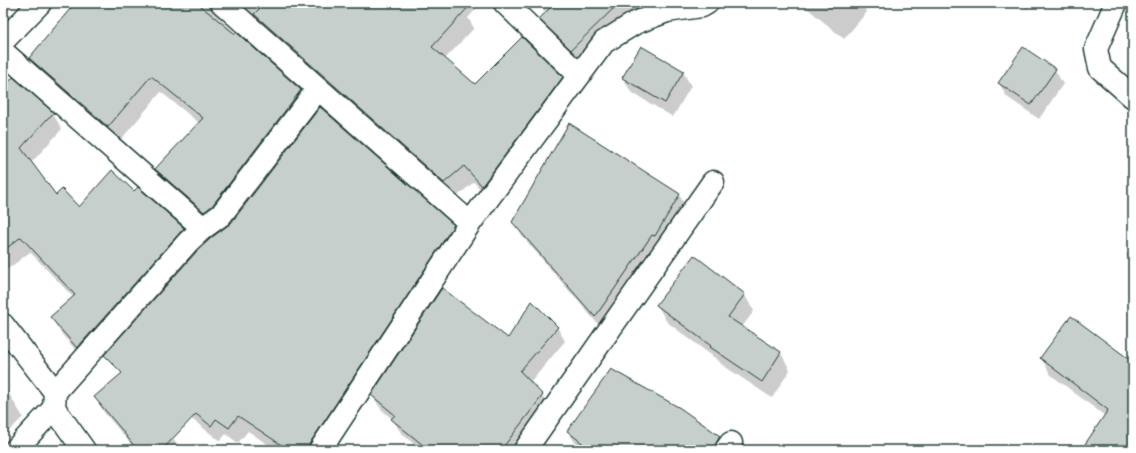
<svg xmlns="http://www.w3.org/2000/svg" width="1136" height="453" viewBox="0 0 1136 453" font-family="'Patrick Hand',sans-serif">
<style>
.shadow{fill:#0003}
.building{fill:#c7cfcc;stroke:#1f3d34}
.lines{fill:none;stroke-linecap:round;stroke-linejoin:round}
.street-casing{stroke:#1f3d34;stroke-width:25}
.street{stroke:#fff;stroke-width:22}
</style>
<rect width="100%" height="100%" fill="#fff"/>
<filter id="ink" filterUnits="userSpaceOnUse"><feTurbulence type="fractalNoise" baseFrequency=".025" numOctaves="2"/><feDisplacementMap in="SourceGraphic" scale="8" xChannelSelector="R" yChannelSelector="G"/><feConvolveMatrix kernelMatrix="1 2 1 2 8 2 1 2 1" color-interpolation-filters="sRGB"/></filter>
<g filter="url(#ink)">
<g class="shadow">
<path d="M76,3H191L201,10L206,3H473L476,9L468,18L474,28L445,59L475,86L562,77L572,94L491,202L474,182L454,199L222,12L219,18L301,91L310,107L230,211L207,186L188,205L166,186L156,169L199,123L161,92L118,143L40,75L30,58Z"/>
<path d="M537,3H648L623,29L581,66L550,36L541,19L546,13Z"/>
<path d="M801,3H861L867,12L844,39Z"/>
<path d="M1020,3H1033L1027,9Z"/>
<path d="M1055,70L1063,84L1039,119L1007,97L999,83Z"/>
<path d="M683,72L691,86L673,117L631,92L623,78Z"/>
<path d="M13,79L53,114L62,129L31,163L56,196L79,208L175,237L184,253L87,363L60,332L51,317L73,297L30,252L4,272L3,271V85L6,88Z"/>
<path d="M570,125L679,195L688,209L603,330L522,236L514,222Z"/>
<path d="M453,226L462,242L324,450H276L248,431L238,443L226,434L220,441L121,364L254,288Z"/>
<path d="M1133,246V267L1126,255Z"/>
<path d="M744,294L754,311L742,327L781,353L790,370L772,398L721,364L719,361L667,322L657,305Z"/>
<path d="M557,327L565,341L530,383L542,396L550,410L519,450H421L401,433L393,420L381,409L372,395L508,340Z"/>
<path d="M1041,358L1133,364V450H1087L1105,416L1051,375Z"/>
<path d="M122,374L182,450H136L103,411L95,397Z"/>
<path d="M3,384L23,417L3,437Z"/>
<path d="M680,409L720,437L727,450H582L577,446L568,431Z"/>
</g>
<g class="building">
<path d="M75,3H197L235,34L236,32L301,90L212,206L204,212L155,169L203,118L151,76L108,127L29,58Z"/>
<path d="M265,3H472L432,47L475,84L522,37L563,77L482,186L464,166L444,183L254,14Z"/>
<path d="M555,3H619L571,50L539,19Z"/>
<path d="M641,46L684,71L665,103L622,78Z"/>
<path d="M1023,47L1056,69L1031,105L998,83Z"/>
<path d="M13,77L54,113L48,118L21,148L56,195L62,189L79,207L112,170L134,191L138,187L184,228L77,348L50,317L75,295L21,237L3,251V89Z"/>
<path d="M320,107L454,225L310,443L308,450H289L238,416L229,428L216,419L211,426L196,414L162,450H137L121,429L94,397L122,373L104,355L197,251L211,238L231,223Z"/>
<path d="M569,123L680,194L655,236L652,235L595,317L512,222Z"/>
<path d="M694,255L745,294L728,317L781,352L762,382L710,347L711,346L656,305Z"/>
<path d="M442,288L508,338L532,301L558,327L520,371L543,395L501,450H429L391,419L395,415L371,395Z"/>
<path d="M1071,316L1133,362V450H1081L1108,410L1040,358Z"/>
<path d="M611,369L680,408L720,436L716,443L714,450H591L567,431Z"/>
</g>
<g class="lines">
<g class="street-casing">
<g id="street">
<path d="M222,3L470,223"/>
<path d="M505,3L579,75"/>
<path d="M1116,3L1096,49L1100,68L1133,97"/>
<path d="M3,41L40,3"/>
<path d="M3,52L203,228"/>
<path d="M3,325L55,392L54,408L84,450"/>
<path d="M55,392L188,242L203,228L221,215L318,89"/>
<path d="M15,450L54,408"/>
<path d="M320,450L470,223L604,42L635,23L667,11L702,6L707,3"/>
<path d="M525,450L713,182"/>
<path d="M726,450L731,443"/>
</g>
</g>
<use href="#street" class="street"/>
</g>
</g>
<rect width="1136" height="453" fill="none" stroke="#fff" stroke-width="16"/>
<rect x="8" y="8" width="1120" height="437" fill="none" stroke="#1f3d34" stroke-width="1.5" filter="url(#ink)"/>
</svg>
